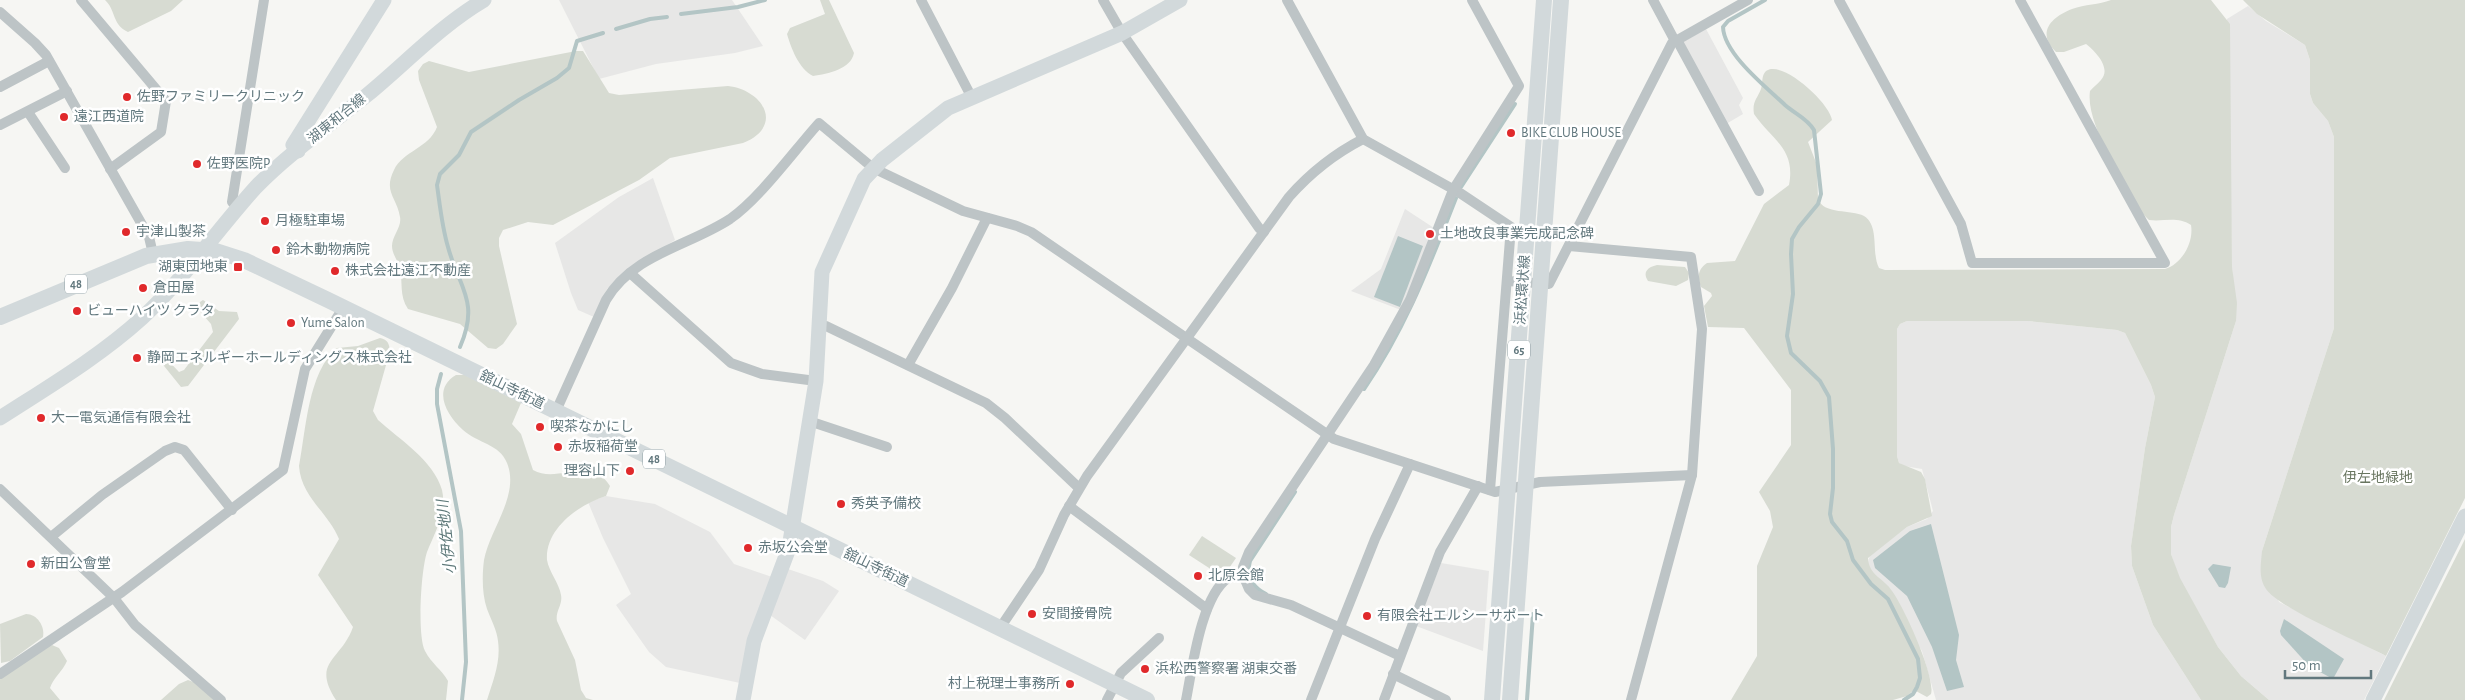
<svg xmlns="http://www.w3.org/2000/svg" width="2465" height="700" viewBox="0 0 2465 700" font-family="'Alegreya Sans','Noto Sans JP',sans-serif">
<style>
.built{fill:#e7e7e6}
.green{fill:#d7dbd2}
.water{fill:#b3c5c5}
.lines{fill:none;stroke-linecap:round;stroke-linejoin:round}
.stream{stroke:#b3c5c5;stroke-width:4}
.street{stroke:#bdc4c6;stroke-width:10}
.secondary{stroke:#d2d9db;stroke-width:15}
.primary{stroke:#d2d9db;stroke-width:16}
.poi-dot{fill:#e0292b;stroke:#fff;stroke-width:2}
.labels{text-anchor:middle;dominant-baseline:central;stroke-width:5;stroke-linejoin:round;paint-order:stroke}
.shield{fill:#fff;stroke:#91a0a5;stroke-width:1}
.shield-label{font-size:12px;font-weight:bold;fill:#62787e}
.poi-label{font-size:14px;fill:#62787e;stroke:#fff;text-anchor:start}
.street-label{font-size:14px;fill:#62787e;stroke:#fff}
.park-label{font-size:14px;fill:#697660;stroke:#fff}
.water-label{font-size:15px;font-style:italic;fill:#5d7879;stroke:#fff}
</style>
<rect width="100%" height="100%" fill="#f6f6f3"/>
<g class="built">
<path d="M559,0H732L763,46L735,53L656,64L599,79Z"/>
<path d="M2248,6L2266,21L2305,45L2310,60V94L2313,103L2328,121L2334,137V328L2262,551L2279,602L2386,656L2364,700H2269L2241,676L2218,647L2179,578L2171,554V527L2174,515L2236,321L2232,267L2227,19Z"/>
<path d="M1706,29L1743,98L1739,105L1743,114L1726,124L1681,43Z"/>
<path d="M653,178L675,240L620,275L607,289L594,317L578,310L571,293L555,243L619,197Z"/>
<path d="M1405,209L1434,228L1401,310L1351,291L1381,269Z"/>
<path d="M1907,321H2028L2117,330L2125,333L2151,385L2155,397L2145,448L2131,546L2132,566L2153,625L2201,700H1936L1922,651L1871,571L1868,562L1870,555L1907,527L1927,519L1933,511L1922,469L1904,466L1899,463L1897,456V329L1900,324Z"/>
<path d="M606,496L655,504L710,532L734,564L772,577L740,683L666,667L649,652L616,605L631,594L603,538L588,502Z"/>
<path d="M1441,563L1489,571L1483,651L1416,626Z"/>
<path d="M788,569L823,581L839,591L805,640L770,615Z"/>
</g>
<g class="green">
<path d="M105,0H183L171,11L128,32C112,25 116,10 105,0Z"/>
<path d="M820,0H829L854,53C851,69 828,74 813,76C799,69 791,48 787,34L790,28L825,14Z"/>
<path d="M2111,0H2211L2230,24L2232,267L2237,303L2236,321L2174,515L2171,527V554L2180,578L2218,647L2241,676L2269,700H2201L2153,625L2132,566L2131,546L2145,448L2155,397L2151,385L2125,333L2117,330L2028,321H1907L1900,324L1897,329V456L1899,463L1921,472L1925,479L1932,516L1907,527L1868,558C1869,576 1884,578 1892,591C1904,607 1936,677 1931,694L1927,697L1914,690L1907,696L1893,700H1731L1757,656V566L1773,527L1770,511L1759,492L1791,445V390L1744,328L1708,327L1704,306L1712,296L1711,293L1701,287C1697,277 1698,269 1707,263L1735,261L1764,204L1789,185C1796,149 1772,140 1754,114C1752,102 1757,99 1761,89C1763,83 1761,76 1766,71C1782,59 1830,103 1832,120L1808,142L1817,165L1818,199C1824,215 1851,209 1864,216C1880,226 1871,253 1879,268L1885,270L2165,269C2182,264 2194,242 2191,225C2177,216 2164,222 2149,220L2142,213C2126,183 2085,125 2090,91C2093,87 2098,84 2101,80C2112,68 2095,51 2086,44L2064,52H2056C2036,33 2051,17 2072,9C2085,4 2099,5 2111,0Z"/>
<path d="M2243,0H2465V498L2386,656C2360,642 2280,609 2266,589C2258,577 2261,564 2262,551L2334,328V137L2328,121L2313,103L2310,94V60L2305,45L2257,14Z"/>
<path d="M576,51H583L609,93L619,95L728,86C763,90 785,126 743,143L670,158L639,180L553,225L528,222L503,230L499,238V246L517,324L503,344L496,349L488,348L460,324L408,309C399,296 403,282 400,268C398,261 392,254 392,246C392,236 402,227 400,217C397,197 383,192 394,170C403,151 429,148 437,127L419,80L418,71L423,64L429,61L469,72Z"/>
<path d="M1657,265L1685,267L1689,273L1688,280L1676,286L1648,281C1642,272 1648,267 1657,265Z"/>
<path d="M203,300L219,311L237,312L239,319L188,386L181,387L156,356L161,353L179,372L184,370L213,332L211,324L197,308L200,302Z"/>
<path d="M380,338C388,340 389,343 390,351L373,411L378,420C399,439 434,461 442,490C447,512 435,532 427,552C421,570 417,635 425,651C431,663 442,670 448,681L446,700H336C311,661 341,661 353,627L318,575L339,539C328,512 301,497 299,466C306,430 308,372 337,348L358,346Z"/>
<path d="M456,375H465L521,403L512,424L521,434L533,470C560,485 589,452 610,486L606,496C580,504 545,528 547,560C549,572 559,583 561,595C563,605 555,611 557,621L575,660L581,690L586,698L593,700H487C493,681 501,662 498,641C497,630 491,620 487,609C482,594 482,576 484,560C490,529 520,495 507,463C500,444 477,443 463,430C446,415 432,389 456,375Z"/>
<path d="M1202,536L1236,558L1223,577L1189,555Z"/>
<path d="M2465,539V700H2384Z"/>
<path d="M26,614C37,614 45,626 43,637L10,661L1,663L0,624Z"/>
<path d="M52,645L59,648L67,661C63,671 53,678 50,688L60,700H0V679L44,648Z"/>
<path d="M188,680L196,683L215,700H161L179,684Z"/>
</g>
<g class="water">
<path d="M1398,236L1423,246L1400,307L1374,297Z"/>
<path d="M1931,524L1959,635L1956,660L1964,687L1947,691L1932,647L1907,596L1875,568L1873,560L1910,531Z"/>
<path d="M2213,564L2231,567L2228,583L2225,588L2219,587L2208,569Z"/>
<path d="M2284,619L2344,659L2333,679L2309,666L2281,635L2280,631Z"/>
</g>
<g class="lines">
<g class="stream">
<path d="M1765,0L1728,21L1723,27C1724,54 1766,87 1785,105C1795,114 1807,118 1814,130L1821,194L1818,204L1799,227L1792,239L1791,254L1793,294L1787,336L1791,353L1820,381L1829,397L1833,449V488L1830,514L1832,522L1847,541L1853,560L1871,584L1888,599L1918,659L1920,678L1917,687L1913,694L1904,700"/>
<path d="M681,14L738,7L765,0"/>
<path d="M616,29L650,19L667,17"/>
<path d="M1461,187L1515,104"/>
<path d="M460,347C480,301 459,288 448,247C442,227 440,206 437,185L440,174L459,155L471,132L519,100L557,78L569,68L577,41L603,33"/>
<path d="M441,374L437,389V404L461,531L466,662L462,700"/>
<path d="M1364,389C1406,328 1429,266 1456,198"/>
<path d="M1266,594C1252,587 1246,576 1250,561L1295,492"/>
<path d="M1527,700L1533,614"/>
</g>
<g class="street">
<path d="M81,0L166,101L161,132L110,169"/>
<path d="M921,0L971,96"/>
<path d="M1103,0L1122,33L1259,228L1264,232"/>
<path d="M1287,0L1363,139L1460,193L1511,227L1490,490"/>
<path d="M1653,0L1675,41"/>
<path d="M1839,0L1961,224L1972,263H2165L2020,0"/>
<path d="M0,12L35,43L46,55L149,237L153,254"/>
<path d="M1677,40L1759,191"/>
<path d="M0,87L49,61"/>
<path d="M28,112L65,168"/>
<path d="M0,125L67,91"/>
<path d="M238,208L232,202L264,0"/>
<path d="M1569,246L1691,257L1702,329L1692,475L1631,700"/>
<path d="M630,273L731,363L762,374L816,381"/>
<path d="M1507,281L1549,284L1672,43L1748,0"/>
<path d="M818,325L826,326L986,403L1005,418L1079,488"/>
<path d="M908,365L952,288L987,218"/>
<path d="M556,411L606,300C633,254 689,246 730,219C760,198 793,152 819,123L873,168L963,211L1017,226L1031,232L1334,439L1495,492L1540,482L1692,475"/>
<path d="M809,421L887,447"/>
<path d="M0,489L114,598L135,625L221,700"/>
<path d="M1069,506L1207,609"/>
<path d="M51,537L102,495L165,451L175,447L184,450L232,510"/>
<path d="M1000,628L1039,570L1064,515L1087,476L1289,197C1311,172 1334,154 1363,139"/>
<path d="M1400,656L1291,605L1255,595L1249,589L1243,575V567L1249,552L1374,365L1410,300L1453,190L1519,86L1472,0"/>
<path d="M0,674L122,592L283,470L305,369L343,308"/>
<path d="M1393,674L1446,700"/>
<path d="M1107,700L1121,673L1159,638"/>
<path d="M1186,700C1192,670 1201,596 1228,578C1232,576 1238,576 1243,575"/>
<path d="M1311,700L1375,539L1410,464"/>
<path d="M1384,700L1440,552L1478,486"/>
</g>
<g class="secondary">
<path d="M298,151L293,145L384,0"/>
<path d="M0,418C48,387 99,357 142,318C184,279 217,230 256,187C289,153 330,125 367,95C406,63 440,26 484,0"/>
<path d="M743,700L754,641L789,548L816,381L822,272L864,179L882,160L948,108L1122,33L1180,0"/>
<path d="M2373,700L2465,516"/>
</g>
<g class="primary">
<path d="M0,317L146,256L188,249L216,251L244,260L328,300L1147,700"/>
<path d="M1492,700L1544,0"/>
<path d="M1510,700L1561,0"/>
</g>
</g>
<g class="poi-dot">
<circle cx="127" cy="97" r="5"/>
<circle cx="64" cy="117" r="5"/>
<circle cx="1511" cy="133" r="5"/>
<circle cx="197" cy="164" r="5"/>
<circle cx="265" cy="221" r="5"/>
<circle cx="126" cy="232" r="5"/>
<circle cx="1430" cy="234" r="5"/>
<circle cx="276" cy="250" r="5"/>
<rect x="233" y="262" width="10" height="10" rx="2.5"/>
<circle cx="335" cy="271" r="5"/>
<circle cx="143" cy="288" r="5"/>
<circle cx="77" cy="311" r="5"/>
<circle cx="291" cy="323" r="5"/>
<circle cx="137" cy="358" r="5"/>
<circle cx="41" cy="418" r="5"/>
<circle cx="540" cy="427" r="5"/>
<circle cx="558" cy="447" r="5"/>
<circle cx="630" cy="471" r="5"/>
<circle cx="841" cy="504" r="5"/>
<circle cx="748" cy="548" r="5"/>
<circle cx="31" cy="564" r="5"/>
<circle cx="1198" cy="576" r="5"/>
<circle cx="1032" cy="614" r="5"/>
<circle cx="1367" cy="616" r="5"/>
<circle cx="1145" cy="669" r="5"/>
<circle cx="1070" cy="684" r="5"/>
</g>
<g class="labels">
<g class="shield">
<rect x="65" y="274.5" width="22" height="19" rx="4"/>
<rect x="1508" y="340.5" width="22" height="19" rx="4"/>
<rect x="643" y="449.5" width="22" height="19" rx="4"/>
</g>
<g class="shield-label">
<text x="76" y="284">48</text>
<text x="1519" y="350">65</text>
<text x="654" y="459">48</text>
</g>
<g class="poi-label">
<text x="137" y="97">佐野ファミリークリニック</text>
<text x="74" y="117">遠江西道院</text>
<text x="1521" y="133">BIKE CLUB HOUSE</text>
<text x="207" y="164">佐野医院P</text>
<text x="275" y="221">月極駐車場</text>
<text x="136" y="232">宇津山製茶</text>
<text x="1440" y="234">土地改良事業完成記念碑</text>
<text x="286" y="250">鈴木動物病院</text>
<text x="228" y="267" text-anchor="end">湖東団地東</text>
<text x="345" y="271">株式会社遠江不動産</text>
<text x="153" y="288">倉田屋</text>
<text x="87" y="311">ビューハイツ クラタ</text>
<text x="301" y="323">Yume Salon</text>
<text x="147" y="358">静岡エネルギーホールディングス株式会社</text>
<text x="51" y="418">大一電気通信有限会社</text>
<text x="550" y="427">喫茶なかにし</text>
<text x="568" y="447">赤坂稲荷堂</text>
<text x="620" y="471" text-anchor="end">理容山下</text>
<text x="851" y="504">秀英予備校</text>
<text x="758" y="548">赤坂公会堂</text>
<text x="41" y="564">新田公會堂</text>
<text x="1208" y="576">北原会館</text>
<text x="1042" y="614">安間接骨院</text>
<text x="1377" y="616">有限会社エルシーサポート</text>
<text x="1155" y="669">浜松西警察署 湖東交番</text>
<text x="1060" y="684" text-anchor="end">村上税理士事務所</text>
</g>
<g class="street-label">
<text transform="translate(337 119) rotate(-39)">湖東和合線</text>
<text transform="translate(1523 290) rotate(-86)">浜松環状線</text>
<text transform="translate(512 390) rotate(26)">舘山寺街道</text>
<text transform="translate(876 568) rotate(26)">舘山寺街道</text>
</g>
<g class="park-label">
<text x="2378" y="478">伊左地緑地</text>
</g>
<g class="water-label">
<text transform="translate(447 537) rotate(-96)">小伊佐地川</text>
</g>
</g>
<path d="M2285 670v8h86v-8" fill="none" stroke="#62787e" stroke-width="2.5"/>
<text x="2292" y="670" font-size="15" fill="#62787e" stroke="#ffffff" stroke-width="4" paint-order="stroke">50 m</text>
</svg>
